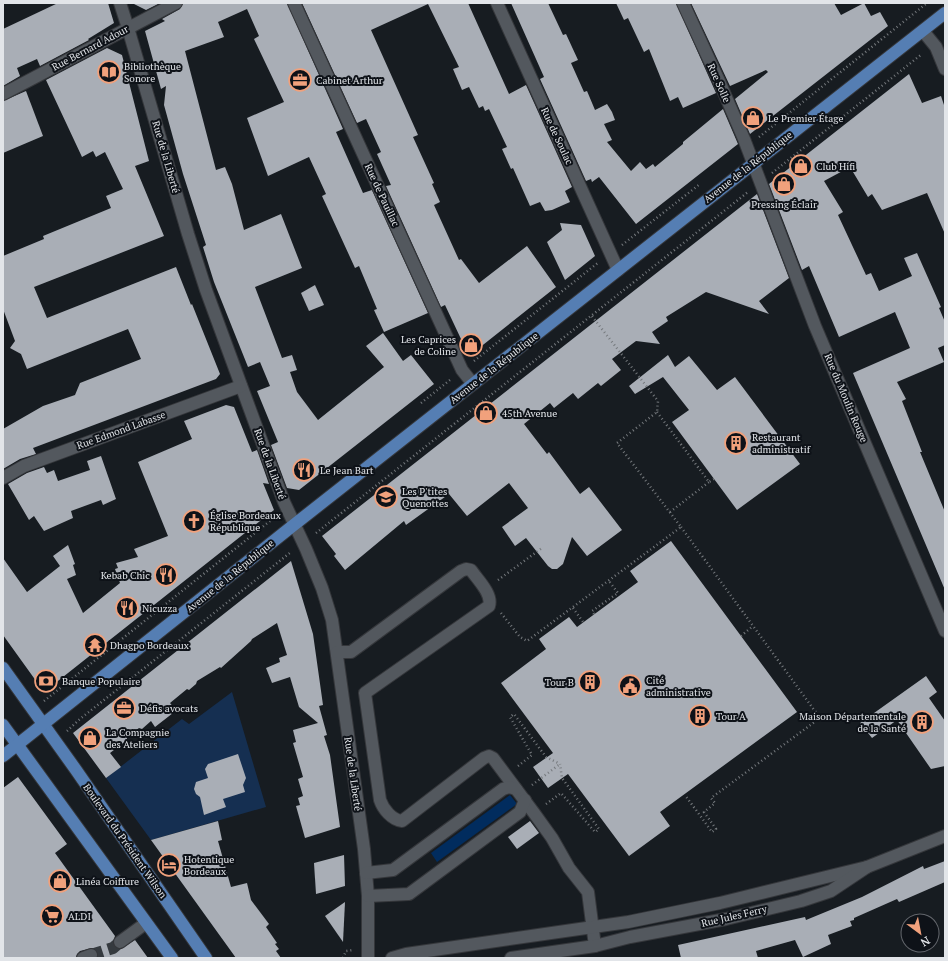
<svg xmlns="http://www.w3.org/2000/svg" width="948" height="961" viewBox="0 0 948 961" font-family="'PT Serif',serif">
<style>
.green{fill:#152f51}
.water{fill:#012c5e}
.building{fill:#a9aeb6}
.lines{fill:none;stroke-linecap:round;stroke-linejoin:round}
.minor-tunnel{stroke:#353a3f;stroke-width:12;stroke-dasharray:12 6;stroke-linecap:butt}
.minor-casing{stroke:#35373b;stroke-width:14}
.major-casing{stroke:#35373b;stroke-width:14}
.path{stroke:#75797d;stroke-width:2.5;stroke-dasharray:1 3;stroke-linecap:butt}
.minor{stroke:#53585e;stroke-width:12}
.major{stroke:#557eb3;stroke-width:12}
.labels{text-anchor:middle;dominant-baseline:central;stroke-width:4;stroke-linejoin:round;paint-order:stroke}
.street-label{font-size:10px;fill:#e2e5e9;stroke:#0e1218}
.poi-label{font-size:10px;fill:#e2e5e9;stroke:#0e1218;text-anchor:start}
</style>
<rect width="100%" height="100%" fill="#171c21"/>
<path class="green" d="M232,692L266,807L151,840L106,778L182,719L189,724Z"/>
<path class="water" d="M510,795L517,804L437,862L431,853Z"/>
<g class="building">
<path d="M58,3H108L114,23L88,39L89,40L40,66L37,59L17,68L20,76L3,86V29Z"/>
<path d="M132,3H160L146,10Z"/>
<path d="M183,3H287L343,129L336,132L363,193L372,190L428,313L384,332L374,310L377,309L359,266L355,268L322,196L326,194L309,157L268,176L247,118L284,102L254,39L259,36L247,9L218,22L224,37L185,51L216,170L225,167L232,184L244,230L281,214L302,268L255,287L282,358L292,355L297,370L290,372L297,392L318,420L384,367L366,346L383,333L403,361L411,355L434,384L299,490L287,488L271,445L278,442L257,391L270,386L260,362L248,367L214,282L203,247L206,245L183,174L164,105L166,86L161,89L145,31L165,21L162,19L180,9Z"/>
<path d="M302,3H468L509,94L526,85L572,187L565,191L570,202L552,210L545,211L540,202L530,206L513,168L511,169L502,149L507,147L489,109L485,111L483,106L479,108L469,87L462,90L453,69L459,67L428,4L371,30L418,135L413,137L434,183L432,184L440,202L434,205L459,260L461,259L479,283L527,246L556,287L469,356L445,305L441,307L386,186L391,185L377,154L381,152L366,119L357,123Z"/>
<path d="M511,3H548L563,35L566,34L578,60L571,63L584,92L587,91L595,110L607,104L612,112L615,120L604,124L612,140L607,142L631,171L640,162L646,169L653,164L655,167L683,144V142L723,109L738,144L636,224L599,177L592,182L591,179L586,181L540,79L544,77Z"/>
<path d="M616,3H676L716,93L683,108L678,97L670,101L649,49L644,52L628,18L624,20Z"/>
<path d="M691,3H834L841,15L864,3L871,16L880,12L888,26L750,134L735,99L768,72L766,70L730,86Z"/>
<path d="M107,48L122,55L149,161L135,166L164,236L34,287L47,318L176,267L191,305L192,304L220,374L216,379L33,448L36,454L20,459L3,469V429L43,406L75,395L80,383L141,359L128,329L27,369L21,354L10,348L15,341L3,309V256L44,239L43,236L111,208L106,196L123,189L105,152L96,157L93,151L82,157L46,80Z"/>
<path d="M909,74L922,103L941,96L945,108V234L927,193L882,210L872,194L868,197L850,167L824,181L843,212L838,215L866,275L871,273L879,291L912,276L904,258L917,253L941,307L939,308L945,322V345L938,348L944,362L897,382L906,399L902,401L922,452H920L945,512V590L853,373L910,348L895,312L839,337L809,266L802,270L769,184Z"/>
<path d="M26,91L43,136L3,153V101Z"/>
<path d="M757,194L789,278L759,301L769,314L706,292L666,317L668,321L652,332L660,344L636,341L612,359L621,370L601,386L598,383L578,399L573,393L554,408L550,403L524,424L547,454L549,452L580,494L589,487L622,530L587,556L572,537L563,564L557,569H552L548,566L526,538L515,546L502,527L528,508L509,483L467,516L449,494L406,525L404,521L345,570L334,556L336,554L322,536Z"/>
<path d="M560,223L581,225L595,256L565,280L547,242L562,230Z"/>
<path d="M315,285L324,305L309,311L301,293Z"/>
<path d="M668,355L675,367L689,356L717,390L735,377L800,464L737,510L672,422L689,410L663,377L635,394L629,386Z"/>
<path d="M226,405L234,407L252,452L257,450L269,484L263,483L274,510L44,692L3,635V558L27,592L60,566L53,556L68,545L75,564L73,565L76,575L67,579L83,613L120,583L115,569L118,568L116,563L138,557L134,549L168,536L138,462L192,439L184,421Z"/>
<path d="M101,456L116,499L103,505L101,500L71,511L73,518L44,531L34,516L29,520L8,484L27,473L44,467L47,473L54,470L58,481L90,470L87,461Z"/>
<path d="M671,541L797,712L660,812L670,826L629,856L568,774L548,788L533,767L553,753L501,683L546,649L539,639L569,617L577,627L638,582L630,571Z"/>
<path d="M291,561L313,634L323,705L319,706L327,735L324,736L330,755L340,827L305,838L296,806L300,805L298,798L303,796L298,779L303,777L293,743L296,742L293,730L318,723L299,707L290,677L272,683L266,668L280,662L279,658L287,655L277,623L252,639L251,641L221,668L220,667L197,681L196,684L189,690L187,689L170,703L174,708L172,710L173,713L155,727L151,721L142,729L139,728L127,737V740L110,753L121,767L106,778L73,733Z"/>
<path d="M926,676L937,692L929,698L945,721V766L931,769L897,720L872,738L860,723Z"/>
<path d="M238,754L246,778L243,785L245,792L223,799L226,807L204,815L200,797L196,794L194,789L196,782L208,778L205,769L208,764Z"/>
<path d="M18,777L67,844L55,853L115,936L113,942L114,947L117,949H121L135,940L148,958H98V952L92,948L80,951L77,954L76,958H3V788Z"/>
<path d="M218,821L222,840L218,841L231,887L247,883L251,900L269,924L266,927L277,943L275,944L279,949L276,951L281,958H236L151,840Z"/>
<path d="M530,821L539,833L517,849L508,837Z"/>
<path d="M344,855L345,886L316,894L314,863Z"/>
<path d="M945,861V882L899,902L897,899L854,918V920L850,921L852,926L828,935L831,944L803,957L795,940L756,951L758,958H681L678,945L805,917L806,920L862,897L923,866L924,869Z"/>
<path d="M345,902L343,942L325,916Z"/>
</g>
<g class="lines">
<path class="minor-tunnel" d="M91,955L113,948L120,942"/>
<g class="minor-casing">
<g id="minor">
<path d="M120,3L128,28L188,234L206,290L284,502L306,549L322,588L332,620L364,849L368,896V958"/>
<path d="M294,3L462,370L473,384"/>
<path d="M497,3L618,270"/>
<path d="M683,3L719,81L744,139L815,326L945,631"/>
<path d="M923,31L936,47L945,69"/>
<path d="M3,94L176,3"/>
<path d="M3,478L24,466L241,386"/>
<path d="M337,652H351L461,571L466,569L471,570C477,579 493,594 489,606L365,693L380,800C383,809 392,820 402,821L484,758L489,756L493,758L534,813L552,838L569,868L588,892L595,946"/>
<path d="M366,873L393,870L503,789L509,787L516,789"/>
<path d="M368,896L409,894L520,812L525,800"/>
<path d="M120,942L146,923"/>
<path d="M83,958L91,955"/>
<path d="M392,958L406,954L628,922L720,903L867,867"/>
<path d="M511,958L595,946L630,937L726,919L801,901L831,891L867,867L945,836"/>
</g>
</g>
<g class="major-casing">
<g id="major">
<path d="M3,668L76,770L206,958"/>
<path d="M3,725L172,958"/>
<path d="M3,756L295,524L945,13"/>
</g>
</g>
<g class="path">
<path d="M759,137L927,3"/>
<path d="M772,173L922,54"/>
<path d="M622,245L700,184"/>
<path d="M474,361L599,262"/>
<path d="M421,403L450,380"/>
<path d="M657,412L709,482L714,479"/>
<path d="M670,512L709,482"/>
<path d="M681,527L820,718L711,798L715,803L704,812L716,829L712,832L685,795"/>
<path d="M316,533L748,192"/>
<path d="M498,580L542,548"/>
<path d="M573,608L583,622"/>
<path d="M501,613L520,637L527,641L681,527L617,443L657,412L658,401L591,315"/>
<path d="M594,614L592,611L618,593L609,581"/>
<path d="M741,636L753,626"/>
<path d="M44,701L275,517"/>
<path d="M67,731L80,719L291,552"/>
<path d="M518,766L532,755L510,717L514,714L546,757L560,764"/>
<path d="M532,785L560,764"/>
<path d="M546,804L561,793L595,832L599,829L562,778L560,764"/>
<path d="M343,958L346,951L353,950"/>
</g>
<use href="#minor" class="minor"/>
<use href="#major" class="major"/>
</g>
<defs>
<g id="library-ring" transform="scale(1.15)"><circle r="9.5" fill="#0e1218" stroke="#f1a17c" stroke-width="1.5"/><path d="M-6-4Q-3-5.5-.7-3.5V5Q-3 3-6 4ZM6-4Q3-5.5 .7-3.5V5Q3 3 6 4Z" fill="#f1a17c"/></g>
<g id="office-ring" transform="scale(1.15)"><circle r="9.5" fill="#0e1218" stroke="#f1a17c" stroke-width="1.5"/><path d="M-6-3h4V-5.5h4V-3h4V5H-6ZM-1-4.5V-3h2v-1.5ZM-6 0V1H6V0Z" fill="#f1a17c"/></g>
<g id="shop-ring" transform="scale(1.15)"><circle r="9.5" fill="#0e1218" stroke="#f1a17c" stroke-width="1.5"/><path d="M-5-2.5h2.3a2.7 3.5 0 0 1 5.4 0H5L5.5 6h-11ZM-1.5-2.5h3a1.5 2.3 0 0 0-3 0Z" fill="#f1a17c"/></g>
<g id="building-ring" transform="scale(1.15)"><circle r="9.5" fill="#0e1218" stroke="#f1a17c" stroke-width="1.5"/><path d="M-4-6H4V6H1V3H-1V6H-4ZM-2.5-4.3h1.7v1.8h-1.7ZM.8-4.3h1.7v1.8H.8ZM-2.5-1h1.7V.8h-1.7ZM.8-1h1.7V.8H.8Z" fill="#f1a17c"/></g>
<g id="restaurant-ring" transform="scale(1.15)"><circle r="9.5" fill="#0e1218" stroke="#f1a17c" stroke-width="1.5"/><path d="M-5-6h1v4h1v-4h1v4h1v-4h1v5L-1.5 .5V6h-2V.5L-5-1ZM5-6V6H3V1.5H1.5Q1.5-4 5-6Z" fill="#f1a17c"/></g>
<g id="school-ring" transform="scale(1.15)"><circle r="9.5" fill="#0e1218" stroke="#f1a17c" stroke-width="1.5"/><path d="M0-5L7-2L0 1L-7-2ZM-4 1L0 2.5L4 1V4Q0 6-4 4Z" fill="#f1a17c"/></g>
<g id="church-ring" transform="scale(1.15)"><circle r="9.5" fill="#0e1218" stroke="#f1a17c" stroke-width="1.5"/><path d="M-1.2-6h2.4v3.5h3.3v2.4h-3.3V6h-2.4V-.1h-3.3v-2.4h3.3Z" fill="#f1a17c"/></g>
<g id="temple-ring" transform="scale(1.15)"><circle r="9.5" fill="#0e1218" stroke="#f1a17c" stroke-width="1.5"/><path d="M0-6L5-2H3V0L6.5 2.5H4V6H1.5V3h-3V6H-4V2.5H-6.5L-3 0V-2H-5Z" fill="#f1a17c"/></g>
<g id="bank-ring" transform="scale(1.15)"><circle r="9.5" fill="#0e1218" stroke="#f1a17c" stroke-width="1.5"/><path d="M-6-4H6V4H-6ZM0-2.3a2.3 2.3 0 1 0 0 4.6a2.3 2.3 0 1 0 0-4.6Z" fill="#f1a17c"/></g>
<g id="civic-ring" transform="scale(1.15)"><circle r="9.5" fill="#0e1218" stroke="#f1a17c" stroke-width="1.5"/><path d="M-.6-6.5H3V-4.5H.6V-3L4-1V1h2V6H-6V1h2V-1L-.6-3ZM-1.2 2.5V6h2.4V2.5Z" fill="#f1a17c"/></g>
<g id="hotel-ring" transform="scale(1.15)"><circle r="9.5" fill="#0e1218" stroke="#f1a17c" stroke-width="1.5"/><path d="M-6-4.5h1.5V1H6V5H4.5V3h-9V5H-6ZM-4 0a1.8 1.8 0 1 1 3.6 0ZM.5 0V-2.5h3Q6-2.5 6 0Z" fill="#f1a17c"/></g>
<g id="supermarket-ring" transform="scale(1.15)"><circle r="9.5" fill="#0e1218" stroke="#f1a17c" stroke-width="1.5"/><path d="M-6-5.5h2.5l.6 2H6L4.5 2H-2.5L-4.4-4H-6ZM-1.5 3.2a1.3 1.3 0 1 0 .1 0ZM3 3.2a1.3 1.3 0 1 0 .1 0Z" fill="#f1a17c"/></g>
</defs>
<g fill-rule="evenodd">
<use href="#library-ring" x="109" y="72"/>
<use href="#office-ring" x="300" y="80"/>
<use href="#shop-ring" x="753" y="118"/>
<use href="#shop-ring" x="801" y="166"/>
<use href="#shop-ring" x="784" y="184"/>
<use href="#shop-ring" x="471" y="345"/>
<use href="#shop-ring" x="486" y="413"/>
<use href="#building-ring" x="736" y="443"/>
<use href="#restaurant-ring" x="304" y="470"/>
<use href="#school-ring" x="386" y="497"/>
<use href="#church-ring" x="194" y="521"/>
<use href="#restaurant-ring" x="166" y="575"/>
<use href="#restaurant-ring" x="127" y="608"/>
<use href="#temple-ring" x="95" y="645"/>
<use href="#bank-ring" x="46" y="681"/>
<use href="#building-ring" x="590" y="682"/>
<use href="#civic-ring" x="630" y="686"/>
<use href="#office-ring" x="124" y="708"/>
<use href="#building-ring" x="700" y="716"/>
<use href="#building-ring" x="922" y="722"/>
<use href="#shop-ring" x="90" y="738"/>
<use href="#hotel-ring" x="169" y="865"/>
<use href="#shop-ring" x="60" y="881"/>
<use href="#supermarket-ring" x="52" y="916"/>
</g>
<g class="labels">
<g class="street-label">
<text transform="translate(90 48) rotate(-28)">Rue Bernard Adour</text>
<text transform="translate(719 83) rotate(66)">Rue Solle</text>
<text transform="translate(557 136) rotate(65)">Rue de Soulac</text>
<text transform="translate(166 157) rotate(74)">Rue de la Liberté</text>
<text transform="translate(748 167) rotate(-38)">Avenue de la République</text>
<text transform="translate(382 195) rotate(65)">Rue de Pauillac</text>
<text transform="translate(494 368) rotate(-38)">Avenue de la République</text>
<text transform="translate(846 398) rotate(67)">Rue du Moulin Rouge</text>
<text transform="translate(121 430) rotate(-20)">Rue Edmond Labasse</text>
<text transform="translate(270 464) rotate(70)">Rue de la Liberté</text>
<text transform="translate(230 576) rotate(-39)">Avenue de la République</text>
<text transform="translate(353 774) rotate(82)">Rue de la Liberté</text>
<text transform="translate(125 841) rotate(55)">Boulevard du Président Wilson</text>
<text transform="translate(734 916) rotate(-13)">Rue Jules Ferry</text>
</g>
<g class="poi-label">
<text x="124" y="66">Bibliothèque<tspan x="124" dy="12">Sonore</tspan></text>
<text x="316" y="80">Cabinet Arthur</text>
<text x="768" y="118">Le Premier Étage</text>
<text x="816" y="166">Club Hifi</text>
<text x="784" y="204" text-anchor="middle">Pressing Éclair</text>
<text x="456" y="339" text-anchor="end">Les Caprices<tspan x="456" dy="12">de Coline</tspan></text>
<text x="502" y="413">45th Avenue</text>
<text x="752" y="437">Restaurant<tspan x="752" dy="12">administratif</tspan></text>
<text x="320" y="470">Le Jean Bart</text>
<text x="402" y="491">Les P'tites<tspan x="402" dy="12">Quenottes</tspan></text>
<text x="210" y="515">Église Bordeaux<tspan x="210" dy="12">République</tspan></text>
<text x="150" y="575" text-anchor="end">Kebab Chic</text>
<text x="142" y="608">Nicuzza</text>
<text x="110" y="645">Dhagpo Bordeaux</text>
<text x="646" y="680">Cité<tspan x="646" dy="12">administrative</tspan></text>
<text x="62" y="681">Banque Populaire</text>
<text x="574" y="682" text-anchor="end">Tour B</text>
<text x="140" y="708">Défis avocats</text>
<text x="716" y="716">Tour A</text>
<text x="906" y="716" text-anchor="end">Maison Départementale<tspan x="906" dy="12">de la Santé</tspan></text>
<text x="106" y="732">La Compagnie<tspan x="106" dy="12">des Ateliers</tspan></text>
<text x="184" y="859">Hotentique<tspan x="184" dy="12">Bordeaux</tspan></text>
<text x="76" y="881">Linéa Coiffure</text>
<text x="68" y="916">ALDI</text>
</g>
</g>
<rect width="948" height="961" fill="none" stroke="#e2e5e9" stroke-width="8"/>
<g transform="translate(920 933) rotate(148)"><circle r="19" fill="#0e1218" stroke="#63666c"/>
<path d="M0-3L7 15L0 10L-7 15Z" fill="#f1a17c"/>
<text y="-6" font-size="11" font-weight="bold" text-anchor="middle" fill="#e2e5e9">N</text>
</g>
</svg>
